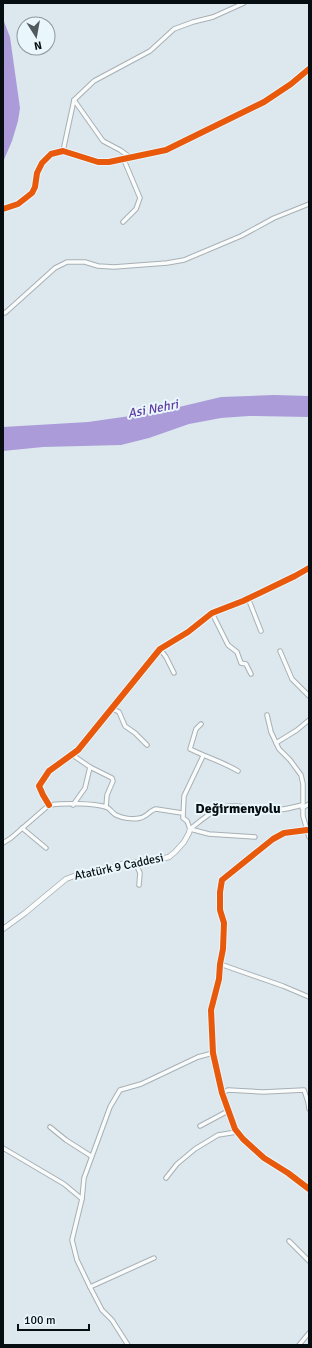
<svg xmlns="http://www.w3.org/2000/svg" width="312" height="1348" viewBox="0 0 312 1348" font-family="Signika,sans-serif">
<style>
.water{fill:#ab9cd9}
.lines{fill:none;stroke-linecap:round;stroke-linejoin:round}
.minor-casing{stroke:#a7b0b5;stroke-width:5.5}
.tertiary-casing{stroke:#a7b0b5;stroke-width:6}
.minor{stroke:#fafcfc;stroke-width:3.5}
.tertiary{stroke:#fafcfc;stroke-width:4.5}
.cycleway-casing{stroke:#e9f7fd;stroke-width:8}
.cycleway{stroke:#e8590c;stroke-width:6}
.labels{text-anchor:middle;dominant-baseline:central;stroke-width:4;stroke-linejoin:round;paint-order:stroke}
.street-label{font-size:12px;fill:#070e11;stroke:#e9f7fd}
.water-label{font-size:13px;font-style:italic;fill:#613c9f;stroke:#e9f7fd}
.quarter-label{font-size:14px;font-weight:bold;fill:#070e11;stroke:#e9f7fd}
</style>
<rect width="100%" height="100%" fill="#dce8ee"/>
<g class="water">
<path d="M3,19L10,37L20,108L18,121L12,141L3,162Z"/>
<path d="M274,395L309,396V417L249,416L221,418L189,424L149,438L121,445L43,447L3,451V427L88,422L158,412L221,397Z"/>
</g>
<g class="lines">
<g class="minor-casing">
<g id="minor">
<path d="M74,100L103,141L120,150L131,158"/>
<path d="M63,151L74,100L94,81L150,51L174,29L193,22L213,17L244,3"/>
<path d="M3,209L18,204L32,193L35,187L37,173L42,163L51,154L63,151L98,162H109L166,150L264,102L291,84L309,69"/>
<path d="M123,222L136,209L140,198L124,160"/>
<path d="M3,312L5,313L55,268L67,262H85L98,266L114,267L167,263L184,260L241,236L274,218L309,204"/>
<path d="M248,598L261,631"/>
<path d="M212,613L228,645L237,652L241,663L246,664L251,674"/>
<path d="M160,649L166,657L174,673"/>
<path d="M280,651L292,679L309,696"/>
<path d="M113,709L119,712L125,726L135,733L147,745"/>
<path d="M267,715L271,732L279,749L290,760L301,775L303,784V816L309,837"/>
<path d="M201,724L196,729L190,749C206,757 223,762 238,771"/>
<path d="M276,743L297,730L309,720"/>
<path d="M71,754L90,767"/>
<path d="M203,756L184,796L183,818L187,821L190,829L209,834L255,837"/>
<path d="M49,805L43,795L39,786L49,771L78,750L160,649L188,632L212,613L243,601L295,576L309,568"/>
<path d="M73,805L85,788L90,767L112,778L113,781L107,795L106,807"/>
<path d="M302,808L309,804"/>
<path d="M22,828L46,848"/>
<path d="M190,829C199,822 208,814 218,809C232,802 254,809 268,810C280,811 291,808 302,805"/>
<path d="M307,830L284,833L273,839L222,880L220,892V910L224,923L223,949L220,964L219,979L211,1010L213,1053L222,1093L235,1129L243,1139L264,1158L288,1173L309,1189"/>
<path d="M3,843L11,838L49,805C63,803 93,803 106,807C110,808 112,813 116,815C122,818 133,820 140,818C147,817 150,810 156,809L182,813"/>
<path d="M135,862L140,873L139,885"/>
<path d="M220,964L283,986L309,997"/>
<path d="M222,1093L228,1090L263,1092L304,1090L308,1102L309,1109"/>
<path d="M200,1126L228,1111"/>
<path d="M50,1127L66,1140L91,1156"/>
<path d="M3,1148L64,1184L82,1199"/>
<path d="M166,1178L177,1164L195,1149L218,1135L237,1132"/>
<path d="M289,1241L309,1261"/>
<path d="M90,1287L77,1260L72,1240L82,1199L84,1178L110,1107L120,1090L141,1084L198,1057L213,1053"/>
<path d="M128,1345L112,1320L102,1310L90,1287L154,1258"/>
<path d="M299,1345L309,1333"/>
</g>
</g>
<g class="tertiary-casing">
<path id="tertiary" d="M3,929L25,913L66,879L74,876L100,872L121,864L156,860L169,857L175,852L184,842L189,833L190,829"/>
</g>
<use href="#minor" class="minor"/>
<use href="#tertiary" class="tertiary"/>
<g class="cycleway-casing">
<g id="cycleway">
<path d="M3,209L18,204L32,193L35,187L37,173L42,163L51,154L63,151L98,162H109L166,150L264,102L291,84L309,69"/>
<path d="M49,805L43,795L39,786L49,771L78,750L160,649L188,632L212,613L243,601L295,576L309,568"/>
<path d="M307,830L284,833L273,839L222,880L220,892V910L224,923L223,949L220,964L219,979L211,1010L213,1053L222,1093L235,1129L243,1139L264,1158L288,1173L309,1189"/>
</g>
</g>
<use href="#cycleway" class="cycleway"/>
</g>
<g class="labels">
<g class="street-label">
<text transform="translate(119 867) rotate(-12)">Atatürk 9 Caddesi</text>
</g>
<g class="water-label">
<text transform="translate(153 409) rotate(-11)">Asi Nehri</text>
</g>
<g class="quarter-label">
<text x="238" y="808">Değirmenyolu</text>
</g>
</g>
<rect width="312" height="1348" fill="none" stroke="#070e11" stroke-width="8"/>
<g transform="translate(36 36) rotate(169)"><circle r="19" fill="#e9f7fd" stroke="#8f9a9f"/>
<path d="M0-3L7 15L0 10L-7 15Z" fill="#525a5e"/>
<text y="-6" font-size="11" font-weight="bold" text-anchor="middle" fill="#070e11">N</text>
</g>
<path d="M18 1324v6h71v-6" fill="none" stroke="#070e11" stroke-width="2"/>
<text x="24" y="1324" font-size="12" fill="#070e11" stroke="#e9f7fd" stroke-width="3" paint-order="stroke">100 m</text>
</svg>
